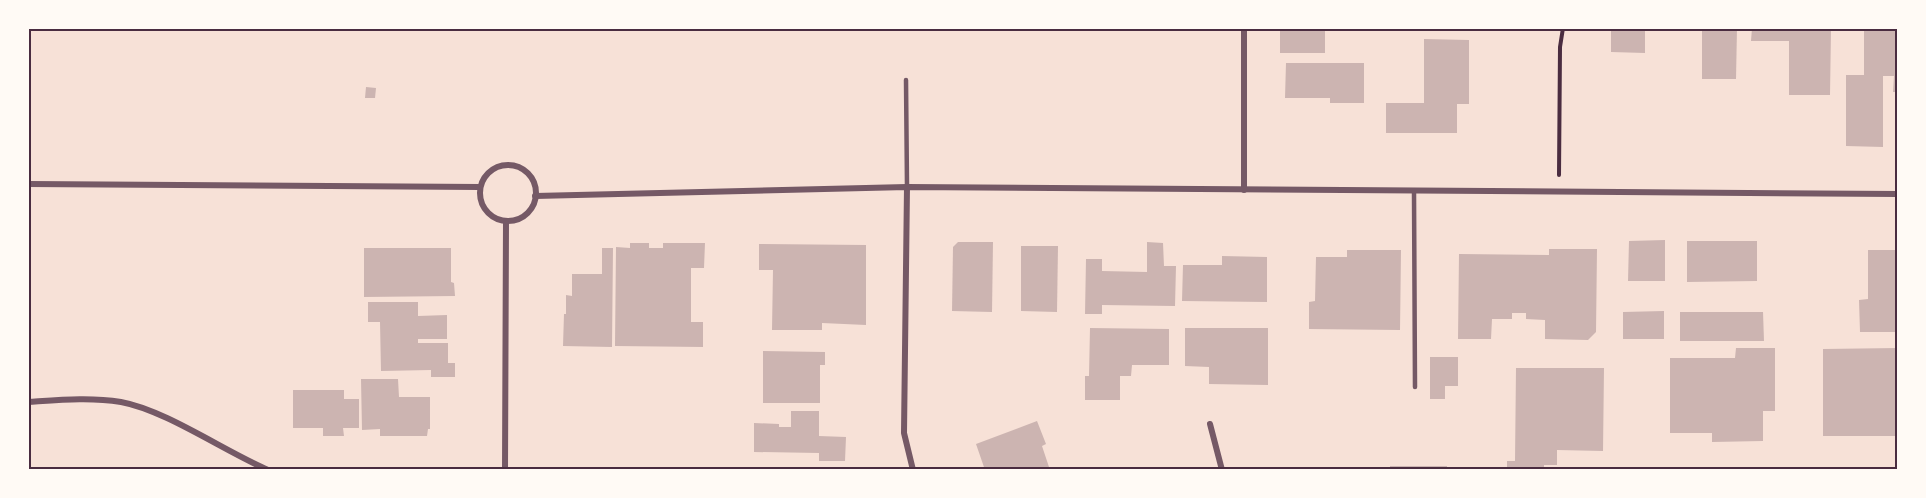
<svg xmlns="http://www.w3.org/2000/svg" width="1926" height="498" viewBox="0 0 1926 498" font-family="Bitter,serif">
<style>
.building{fill:#ccb4b1}
.lines{fill:none;stroke-linecap:round;stroke-linejoin:round}
.path{stroke:#4a2c40;stroke-width:4}
.service{stroke:#755966;stroke-width:4.5}
.minor{stroke:#755966;stroke-width:6}
.neatline{fill:none;stroke:#4a2c40;stroke-width:2}
</style>
<rect width="100%" height="100%" fill="#f7e1d7"/>
<g class="building">
<rect x="1280" y="28" width="45" height="25"/>
<path d="M1611,28H1645V53L1611,52Z"/>
<path d="M1702,28H1737L1736,79H1702Z"/>
<path d="M1752,28H1831L1830,95H1789V41H1751Z"/>
<path d="M1864,28H1898V92H1893L1894,76H1883V147L1846,146V75H1864Z"/>
<path d="M1424,39L1469,40V104H1457V133H1386V103H1424Z"/>
<path d="M1286,63H1364V103H1330V98H1285Z"/>
<path d="M366,87L376,88L375,98H365Z"/>
<path d="M1665,240V281H1628L1629,241Z"/>
<path d="M1687,241H1757V281L1687,282Z"/>
<path d="M958,242H993L992,312L952,311L953,247Z"/>
<path d="M1147,242L1163,243L1164,266H1176L1175,306L1102,305V314H1085L1086,259H1102V271L1147,272Z"/>
<path d="M630,243H649V248H663V243H705L704,268H691V322H703V347L615,346L616,247L630,248Z"/>
<path d="M759,244L866,245V325L822,323V330H772L773,270H759Z"/>
<path d="M1021,246H1058L1057,312L1021,311Z"/>
<path d="M364,248H451V282L454,283L455,296L364,297Z"/>
<path d="M602,248H613L612,347L563,346L564,314H566V295L572,296V274H602Z"/>
<path d="M1549,249H1597L1596,332L1588,340L1545,339V320L1526,319V313H1512V319H1492L1491,339H1458L1459,254L1549,255Z"/>
<path d="M1347,250H1401L1400,330L1309,329V302L1315,301L1316,257H1347Z"/>
<path d="M1868,250H1898V332H1860L1859,300L1868,299Z"/>
<path d="M1222,256L1267,257V302L1182,301L1183,265H1222Z"/>
<path d="M368,302H418V316L447,315V339H418V343H448V363H455V377H431V370L381,371L380,322H368Z"/>
<path d="M1664,311V339H1623V312Z"/>
<path d="M1680,312H1763L1764,341H1680Z"/>
<path d="M1090,328L1169,329V365H1132L1131,376H1120V400H1085V376H1089Z"/>
<path d="M1185,328H1268V385L1209,384V367L1185,366Z"/>
<path d="M1736,348H1775V411H1763V441L1712,442V433H1670V358H1735Z"/>
<path d="M1898,348V436H1823V349Z"/>
<path d="M763,351L825,352V365H820V403H763Z"/>
<path d="M1430,357H1458V386H1445V399H1430Z"/>
<path d="M1516,368H1604L1603,451L1557,450V465H1544V470H1507V461H1515Z"/>
<path d="M361,379H398L399,397H430V429H428L427,436H380V429L362,430Z"/>
<path d="M293,390H344V399H359V428H343L344,436H323V428H293Z"/>
<path d="M791,411H819V436L846,437L845,461H819V453L754,452V423L779,424V427H791Z"/>
<path d="M1037,421L1046,444L1042,446L1050,470H985L976,444Z"/>
<rect x="1390" y="466" width="57" height="4"/>
</g>
<g class="lines">
<path class="path" d="M1559,175L1560,47L1563,28"/>
<g class="service">
<path d="M906,80L907,187"/>
<path d="M1414,192L1415,387"/>
</g>
<g class="minor">
<circle cx="508" cy="193" r="28"/>
<path d="M28,184L480,187"/>
<path d="M907,187L904,433L913,470"/>
<path d="M1244,190V28"/>
<path d="M535,196L907,187L1898,194"/>
<path d="M28,402C59,400 90,397 121,402C165,410 224,451 268,470"/>
<path d="M1210,424L1222,470"/>
<path d="M505,470L506,221"/>
</g>
</g>
<rect width="1926" height="498" fill="none" stroke="#fffaf5" stroke-width="60"/>
<rect x="30" y="30" width="1866" height="438" class="neatline"/>
</svg>
